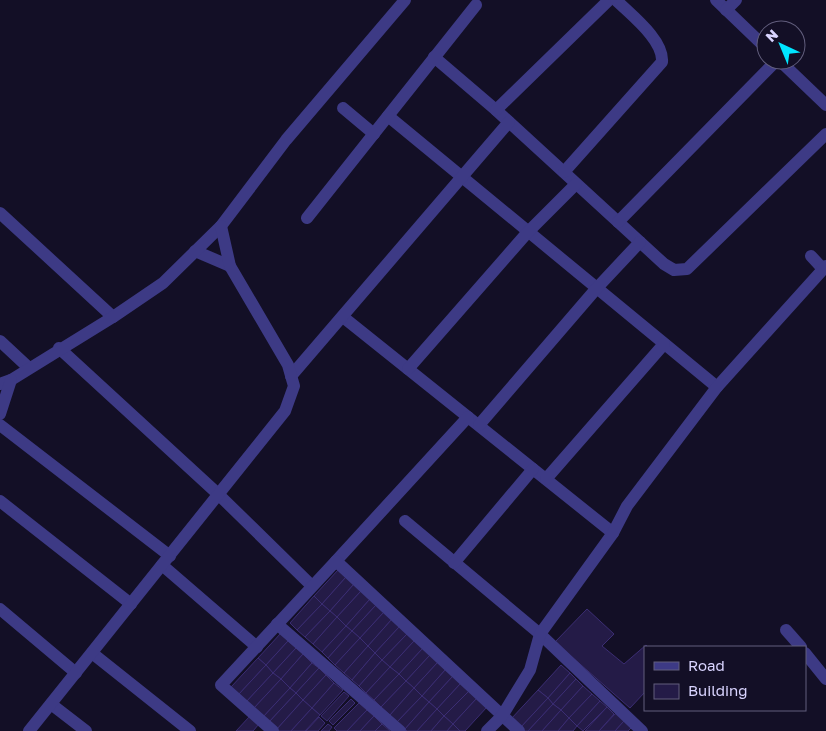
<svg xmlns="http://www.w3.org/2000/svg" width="826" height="731" viewBox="0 0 826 731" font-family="'Golos Text',sans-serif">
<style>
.building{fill:#241b47;stroke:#3b2d73}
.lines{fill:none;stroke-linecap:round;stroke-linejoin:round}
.minor{stroke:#3d3a85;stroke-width:12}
</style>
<rect width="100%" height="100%" fill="#130f26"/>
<g class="building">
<path d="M338,570L346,577L322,604L314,596Z"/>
<path d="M346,577L354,584L330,611L322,604Z"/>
<path d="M354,584L361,591L337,617L330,611Z"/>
<path d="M361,591L370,599L346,626L337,617Z"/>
<path d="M314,596L322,604L297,630L290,623Z"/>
<path d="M370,599L376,605L352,631L346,626Z"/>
<path d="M322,604L330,611L305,637L297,630Z"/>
<path d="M376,605L384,612L360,638L352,631Z"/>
<path d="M587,609L614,634L602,646L624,664L646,645L648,647H645V692L630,708L555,642Z"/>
<path d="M330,611L337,617L313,644L305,637Z"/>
<path d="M384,612L392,619L368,646L360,638Z"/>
<path d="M337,617L346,626L322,652L313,644Z"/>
<path d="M392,619L400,626L375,653L368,646Z"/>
<path d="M346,626L352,631L328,658L322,652Z"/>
<path d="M400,626L407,634L382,660L375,653Z"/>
<path d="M352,631L360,638L335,665L328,658Z"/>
<path d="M281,633L288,641L266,665L258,658Z"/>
<path d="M407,634L414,641L390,667L382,660Z"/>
<path d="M360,638L368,646L344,673L335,665Z"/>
<path d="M288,641L296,648L273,673L266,665Z"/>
<path d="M414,641L423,648L399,674L390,667Z"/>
<path d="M368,646L375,653L352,680L344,673Z"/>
<path d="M296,648L303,654L281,679L273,673Z"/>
<path d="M423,648L430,655L406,681L399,674Z"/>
<path d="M375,653L382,660L359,686L352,680Z"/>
<path d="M303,654L312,663L290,688L281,679Z"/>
<path d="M430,655L438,662L414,688L406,681Z"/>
<path d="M258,658L266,665L239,694L231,687Z"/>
<path d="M382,660L390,667L366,693L359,686Z"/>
<path d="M438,662L446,669L422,696L414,688Z"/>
<path d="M312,663L319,668L296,693L290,688Z"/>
<path d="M266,665L273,673L246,702L239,694Z"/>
<path d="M561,665L570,673L548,698L538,690Z"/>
<path d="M390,667L399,674L374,700L366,693Z"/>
<path d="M319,668L326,675L303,700L296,693Z"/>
<path d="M446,669L453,676L429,702L422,696Z"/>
<path d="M273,673L281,679L254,708L246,702Z"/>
<path d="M570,673L576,679L553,704L548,698Z"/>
<path d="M399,674L406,681L381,707L374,700Z"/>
<path d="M326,675L334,683L312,708L303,700Z"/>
<path d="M453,676L461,683L437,709L429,702Z"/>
<path d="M281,679L290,688L263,717L254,708Z"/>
<path d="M576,679L583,686L561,710L553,704Z"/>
<path d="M406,681L414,688L390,715L381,707Z"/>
<path d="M334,683L343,690L320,715L312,708Z"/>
<path d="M461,683L469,691L444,716L437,709Z"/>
<path d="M583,686L592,694L569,718L561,710Z"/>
<path d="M290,688L296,693L269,722L263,717Z"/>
<path d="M414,688L422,696L397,722L390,715Z"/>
<path d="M538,690L548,698L521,727L511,719Z"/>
<path d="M469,691L477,698L453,724L444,716Z"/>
<path d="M344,692L349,696L327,721L321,716Z"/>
<path d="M296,693L303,700L277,729L269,722Z"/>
<path d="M592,694L600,701L577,726L569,718Z"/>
<path d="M422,696L429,702L405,729L397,722Z"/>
<path d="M477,698L487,707L465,731H460L453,724Z"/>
<path d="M548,698L553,704L528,731H525L521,727Z"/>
<path d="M351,699L355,703L333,725L329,721Z"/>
<path d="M303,700L312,708L291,731H279L277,729Z"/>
<path d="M600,701L607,707L583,731L577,726Z"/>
<path d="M429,702L437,709L417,731H407L405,729Z"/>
<path d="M359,703L367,710L347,731H337L334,728Z"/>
<path d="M553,704L561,710L542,731H528Z"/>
<path d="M607,707L614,714L599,731H585Z"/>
<path d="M312,708L320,715L305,731H291Z"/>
<path d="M437,709L444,716L431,731H417Z"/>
<path d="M367,710L374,716L360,731H347Z"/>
<path d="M561,710L569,718L558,731H542Z"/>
<path d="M616,713L624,721L615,731H599Z"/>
<path d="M250,716L259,724L253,731H236Z"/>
<path d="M374,716L382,724L375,731H360Z"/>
<path d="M444,716L453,724L447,731H431Z"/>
<path d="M319,717L325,723L318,731H306Z"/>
<path d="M569,718L577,726L573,731H558Z"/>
<path d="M624,721L632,727L628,731H615Z"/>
<path d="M328,724L332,727L329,731H321Z"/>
<path d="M382,724L390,731H375Z"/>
<path d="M453,724L460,731H447Z"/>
</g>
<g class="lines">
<g class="minor">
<path d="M716,0L766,48"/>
<path d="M726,10L736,0"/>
<path d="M434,57L496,110L664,264L674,270L687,269L826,134"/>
<path d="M779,60L826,105"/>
<path d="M343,108L374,134"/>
<path d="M496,110L609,0"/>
<path d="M388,116L717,387"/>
<path d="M564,172L662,62C664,40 631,15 616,0"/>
<path d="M0,213L113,317"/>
<path d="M307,218L476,5"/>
<path d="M618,222L777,60"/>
<path d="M195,251L230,266"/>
<path d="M811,256L823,269"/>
<path d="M343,317L613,533"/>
<path d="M0,341L29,368"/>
<path d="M59,348L218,494L312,586"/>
<path d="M408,369L527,233L576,184"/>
<path d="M291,376L509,122"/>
<path d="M0,384L11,380L113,317L163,283L221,226L286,140L405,0"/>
<path d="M0,414L11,380"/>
<path d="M0,425L170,556"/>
<path d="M479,425L596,289L640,242"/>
<path d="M546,479L664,344"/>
<path d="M0,501L131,604"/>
<path d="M405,521L540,634L642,731"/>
<path d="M336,561L468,417"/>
<path d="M454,563L533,469"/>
<path d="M162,565L257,647"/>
<path d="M0,609L76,673"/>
<path d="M277,624L400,731"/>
<path d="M786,630L801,647"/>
<path d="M92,653L190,731"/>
<path d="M805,653L826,679"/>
<path d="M51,704L86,731"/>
<path d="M29,731L285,411L294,386L288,365L230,266L221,226"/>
<path d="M273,731L221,685L336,561L519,731"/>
<path d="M487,731L502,716L530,670L540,634L613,533L627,506L717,387L826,266"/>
</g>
</g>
<rect x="644" y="646" width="162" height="65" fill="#130f26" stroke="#625e7d"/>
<rect x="654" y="662" width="25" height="8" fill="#3d3a85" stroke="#625e7d"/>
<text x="688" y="671" font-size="15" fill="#d9d4ff">Road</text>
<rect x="654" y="684" width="25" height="15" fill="#241b47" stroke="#625e7d"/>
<text x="688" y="696" font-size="15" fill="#d9d4ff">Building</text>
<g transform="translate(781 45) rotate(316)"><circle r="24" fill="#130f26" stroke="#625e7d"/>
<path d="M0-4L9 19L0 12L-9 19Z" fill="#00e5ff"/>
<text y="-8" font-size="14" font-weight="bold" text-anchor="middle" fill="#d9d4ff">N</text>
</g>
</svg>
